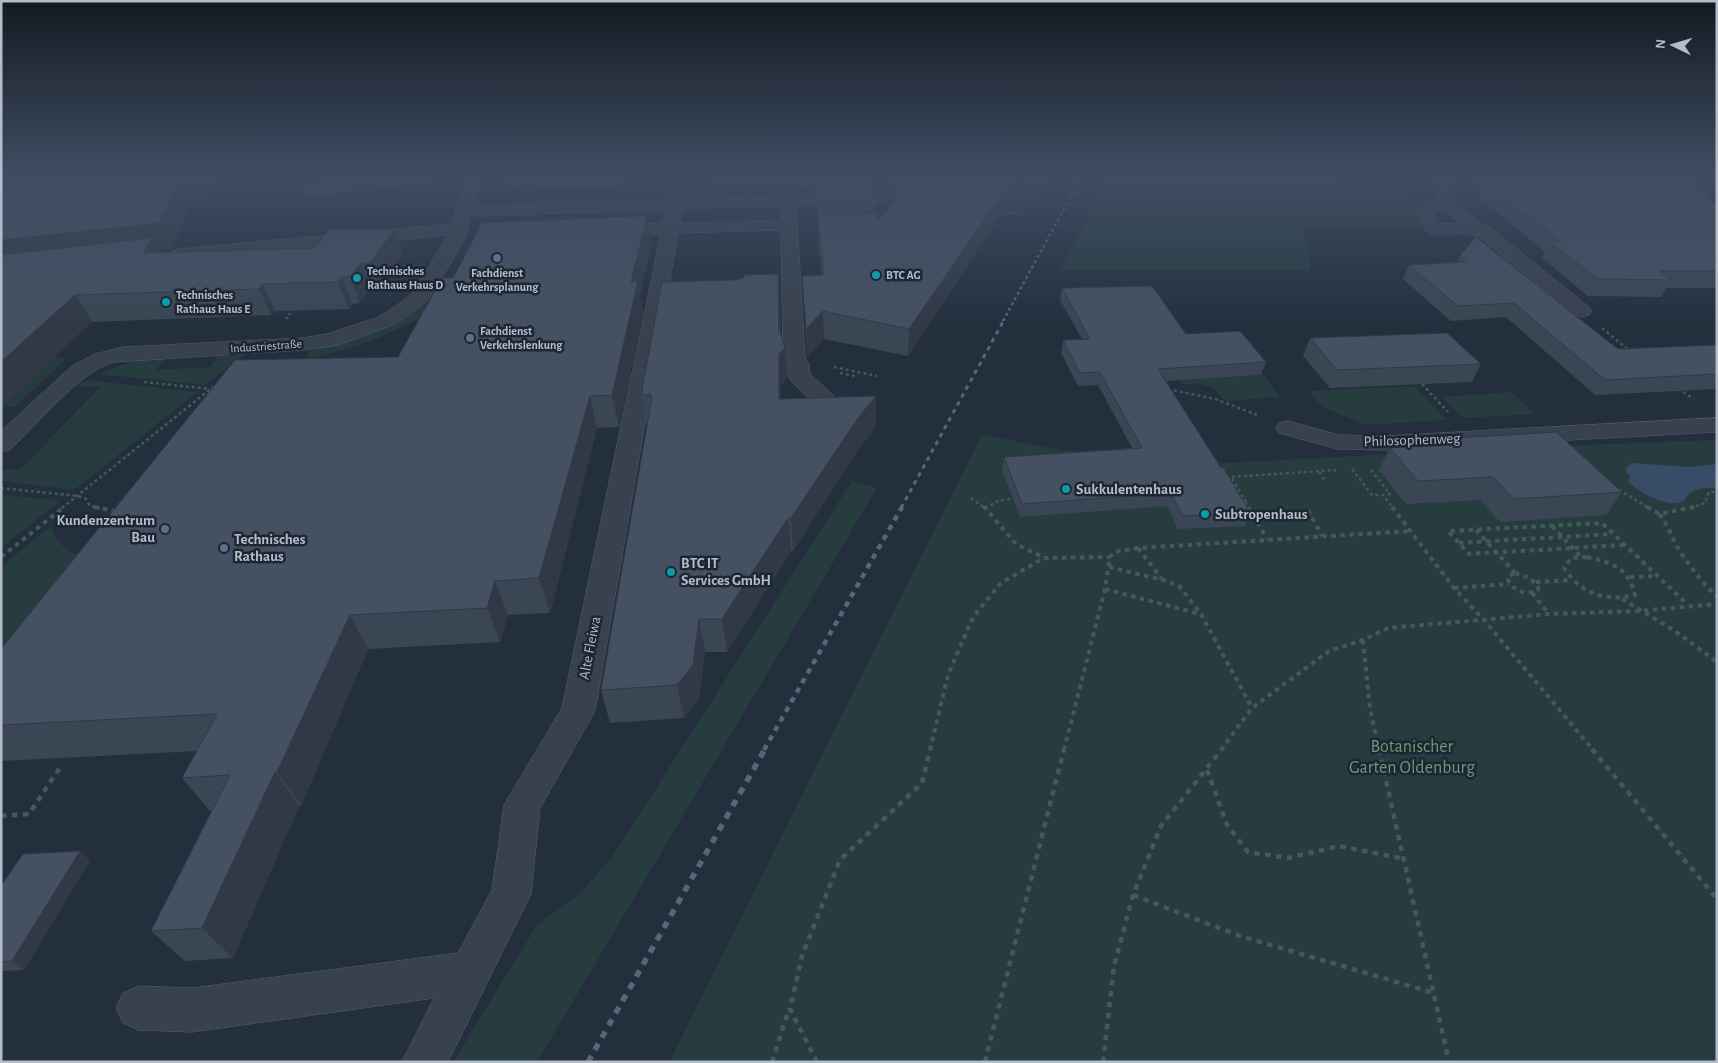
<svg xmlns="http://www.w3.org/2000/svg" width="1718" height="1063" viewBox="0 0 1718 1063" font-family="'Alegreya Sans',sans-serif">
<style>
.green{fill:#263c3f}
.water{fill:#394c67}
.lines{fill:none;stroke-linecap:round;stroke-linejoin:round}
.minor-casing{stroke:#565f6c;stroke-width:1}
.path-far3{stroke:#44595c;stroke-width:2;stroke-dasharray:2.5 2.5;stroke-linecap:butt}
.path-far2{stroke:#44595c;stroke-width:2.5;stroke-dasharray:3 3;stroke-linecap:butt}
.path-far1{stroke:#44595c;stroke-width:4;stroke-dasharray:4.5 4.5;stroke-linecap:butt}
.path{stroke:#44595c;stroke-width:4.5;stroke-dasharray:5.5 5.5;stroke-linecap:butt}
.minor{fill:#38414e;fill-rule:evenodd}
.rail-far3{stroke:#5a6575;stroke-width:2.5;stroke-dasharray:3 3;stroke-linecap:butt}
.rail-far2{stroke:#5a6575;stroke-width:3;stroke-dasharray:4.5 4.5;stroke-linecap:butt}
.rail-far1{stroke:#5a6575;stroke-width:4.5;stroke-dasharray:5.5 5.5;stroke-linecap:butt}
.rail{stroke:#5a6575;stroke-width:5.5;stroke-dasharray:7 7;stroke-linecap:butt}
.wall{fill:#3b4654}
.shaded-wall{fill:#303945}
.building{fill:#455162;stroke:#303945}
.service-dot{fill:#5c6f8a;stroke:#1d2633;stroke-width:2}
.culture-dot{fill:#0f9aa8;stroke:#1d2633;stroke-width:2}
.labels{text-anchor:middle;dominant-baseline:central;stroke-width:5;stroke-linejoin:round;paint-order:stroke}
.far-poi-label{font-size:12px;font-weight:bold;fill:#b4bcc9;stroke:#1d2633;text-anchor:start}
.far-street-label{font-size:12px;fill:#b4bcc9;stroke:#1d2633}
.street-label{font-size:15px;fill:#b4bcc9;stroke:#1d2633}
.poi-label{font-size:15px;font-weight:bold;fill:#b4bcc9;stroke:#1d2633;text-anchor:start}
.near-park-label{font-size:18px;fill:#6b9a76;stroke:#1d2633}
</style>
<rect width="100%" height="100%" fill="#242f3e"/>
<g class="green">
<path d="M1021,176H1052L1027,211L1017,198L1025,185Z"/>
<path d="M1107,178L1320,180L1404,192L1421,228L1303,227L1311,270H1061Z"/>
<path d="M427,268L413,291H399L413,269Z"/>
<path d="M442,305C398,333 358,348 307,359L309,348L382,328L408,316L423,306Z"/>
<path d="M244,354L205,385L97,374L136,360L165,358L156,370L210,367L219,356Z"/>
<path d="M55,358H67L15,407H4Z"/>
<path d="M1264,375L1280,397L1225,401L1214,388L1200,384H1181L1179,380Z"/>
<path d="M86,380L197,392L74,490L1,481V470L21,469L101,386H78Z"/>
<path d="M1414,386L1447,420L1365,425L1321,406L1310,391Z"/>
<path d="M1511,392L1535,414L1463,418L1441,397Z"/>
<path d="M982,435L1157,467L1479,449L1717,440V1062H669Z"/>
<path d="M852,481L877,488L537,1062H453L537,925L578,895L611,859Z"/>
<path d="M1,495L61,500L1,548Z"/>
<path d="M51,526C56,544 68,551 85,558L1,726V567Z"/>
</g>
<path class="water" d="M1631,463L1690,467L1717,464V488C1708,487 1697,488 1690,493C1687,496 1685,500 1682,502C1668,508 1637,492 1628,481L1631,477L1625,470Z"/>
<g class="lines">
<g class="minor-casing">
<g id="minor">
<path d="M394,176L434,178L432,181L426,183L309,195L303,193L301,190L303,187L309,185Z"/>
<path d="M466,176H482L474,206L878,193L891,188V176H907V190C894,209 820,205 796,206L805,358L809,364L810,374L836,398L832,403C827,404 822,406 816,403C810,400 792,383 789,378C786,372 787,365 783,359L781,230L678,233L595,711L540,808L531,894L448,1062H402L434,998L192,1032L138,1030L123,1023L116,1008L123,993L138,986L192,988L458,953L492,890L504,805L562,708L661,234L611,235L605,234L602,230L605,226L611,225L663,223L666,210L471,216L464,241L427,301L406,317L390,326L338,345L303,350L113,362C80,372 36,425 10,450L1,452V431L72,366L95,354L123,347L303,338L327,334L376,318L392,309L413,293L448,235L179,261L172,259L170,255L172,251L179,249L451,224ZM781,206V220L680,223L683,209Z"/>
<path d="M1434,176H1450L1455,201L1481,224L1493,230L1589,307L1592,311L1589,315L1582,317L1575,315L1481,238C1454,224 1426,253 1416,210L1419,206L1438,200ZM1443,209L1460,223L1439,224L1436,221L1434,212Z"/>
<path d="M1717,418V432L1385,450L1338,449L1279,433L1276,428L1279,423L1288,421L1339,435L1385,436Z"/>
</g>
</g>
<g class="path-far3">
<path d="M1390,176V181"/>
<path d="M1004,212L1022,214V210"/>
<path d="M286,319L294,308"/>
</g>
<g class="path-far2">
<path d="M1602,328L1630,351"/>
<path d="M834,367L877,376"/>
<path d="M840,373L855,376"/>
<path d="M144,382L210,389"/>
<path d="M1422,384L1448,412"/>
<path d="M1168,389L1215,399L1260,416"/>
<path d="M1678,389L1694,399"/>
<path d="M1352,469L1372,495H1383"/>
<path d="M1371,470L1390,494L1383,495L1393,508"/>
<path d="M1319,472L1326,482"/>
<path d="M1,488L78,496L86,499L90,506L100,508"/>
<path d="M1619,490L1649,508"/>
<path d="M971,498L985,508"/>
<path d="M1245,502L1249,508"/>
<path d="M1246,502L1231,477L1336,470"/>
<path d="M62,508L213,387"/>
<path d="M985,508L998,501L1011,499"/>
<path d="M1690,508L1705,503L1709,492H1717"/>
</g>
<g class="path-far1">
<path d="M94,507L115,511"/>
<path d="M983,507L985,508"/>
<path d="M987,507L985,508L1016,544L1043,557"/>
<path d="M1248,507L1267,539"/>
<path d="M1392,507L1454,588L1484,620L1593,750"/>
<path d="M1647,507L1659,514"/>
<path d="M1694,507L1659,514C1668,524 1671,537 1678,548C1689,566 1702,582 1717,597"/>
<path d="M1308,510L1322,536"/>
<path d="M1552,526L1581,557"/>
<path d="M1476,530L1515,573"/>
<path d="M1459,543L1612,534"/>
<path d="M1624,545L1469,554L1448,531L1602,523L1688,605"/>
<path d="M1138,548L1162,579"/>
<path d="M1,557L64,507"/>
<path d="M1587,557C1612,563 1628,567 1635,595C1605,602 1581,594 1564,568L1571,558Z"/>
<path d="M1109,567L1163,580L1179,586L1201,614L1252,708"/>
<path d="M1515,573L1530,578L1538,587V590C1525,596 1513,591 1507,578Z"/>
<path d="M1630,577L1656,576"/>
<path d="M1536,582L1571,580"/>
<path d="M1454,588L1509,584"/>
<path d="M1105,589L1200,614"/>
<path d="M1532,593L1549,614"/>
<path d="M1622,599L1675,631L1717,662"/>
<path d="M1363,640L1370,708L1379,750"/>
<path d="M930,750L948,675L973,617L1001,583L1044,558L1110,557"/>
<path d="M1064,750L1105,589L1110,557L1114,552L1138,548L1411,531"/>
<path d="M1221,750L1252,708L1329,651L1363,640L1388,628L1549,614L1639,611L1717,604"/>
</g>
<g class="path">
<path d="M1379,749L1449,1062"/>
<path d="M1592,749L1717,899"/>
<path d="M1207,770L1227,825L1248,852L1288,858L1339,846L1405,859"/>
<path d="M1,816L29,814L61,766"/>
<path d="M1133,895L1240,936L1434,993"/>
<path d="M772,1062L789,1009"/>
<path d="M817,1062L790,1009L802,956L840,860L922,783L930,749"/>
<path d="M985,1062L1064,749"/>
<path d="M1103,1062L1114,966L1133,895L1161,826L1222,749"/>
</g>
<use href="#minor" class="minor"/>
<path class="rail-far3" d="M1003,321L1082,176"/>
<path class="rail-far2" d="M901,508L1004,320"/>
<path class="rail-far1" d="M764,750L902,507"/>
<path class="rail" d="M588,1062L765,749"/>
</g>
<g class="wall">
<path d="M1,176H217L209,198L193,200L172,248L158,250L159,253L403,254L380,289H370L360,303L352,304L349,309L275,311L271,315L92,322Z"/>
<path d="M509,176H625L624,181H622L620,187L519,190L518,187H512Z"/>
<path d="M716,176H869V183L875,204V213L879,219L1014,199L999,218L908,356L824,339L807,357L802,276L822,275L818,240V215L815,189L747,191V188L718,190Z"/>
<path d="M1473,176H1684L1717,206V288H1666L1661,297L1588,296L1542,258L1545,252L1480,198Z"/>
<path d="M651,245L640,296L643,312L619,427L597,428L550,613L508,615L500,642L368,649L301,806H299L233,958L185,961L151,931L212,811H210L182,778L197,751L1,761V649L398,357L453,278Z"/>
<path d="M1459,257L1618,349L1717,345V389L1595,395L1506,317L1451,321L1403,279L1409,265L1457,262Z"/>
<path d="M778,274L780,303L781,334L785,348L787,378L781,385V399L876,396V427L858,450L793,551H791L727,652H705L699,698L684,718L610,723L601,690L647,426L641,395L735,280Z"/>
<path d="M1062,288L1266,362L1261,375L1166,381L1250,512L1245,526L1178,529L1167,506L1020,517L1002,470L1004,457L1132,448L1098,385L1078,386L1061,353L1063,340L1082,339L1060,300Z"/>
<path d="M1310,338L1481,364L1472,382L1330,388L1303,356Z"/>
<path d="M1456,438L1622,492L1606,515L1500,522L1480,500L1406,504L1379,470L1390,448L1452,444Z"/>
<path d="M80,851L90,861L24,970L1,971V886Z"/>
</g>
<g class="shaded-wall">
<path d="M182,176H217L209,198L193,200L172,248L158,250L165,264L1,267V240Z"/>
<path d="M618,176H621L622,181L620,187Z"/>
<path d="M716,176H746L747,188L718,190Z"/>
<path d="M1015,176H1016L1014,199L999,218L908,356L909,329L1002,194Z"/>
<path d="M647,216L651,245L640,296L643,312L619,427L612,395L631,282Z"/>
<path d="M395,229L403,254L380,289L370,263Z"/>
<path d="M361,263L370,289L360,303L350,277Z"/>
<path d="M778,274L780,303L781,352L785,348L787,378L781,385V431L779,399V329Z"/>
<path d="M342,277L352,304L349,309L338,282Z"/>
<path d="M262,284L275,311L271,315L259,289Z"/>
<path d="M75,295L92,322L1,409V362Z"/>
<path d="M823,311L824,339L807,357L806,329Z"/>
<path d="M590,396L597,428L550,613L539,578Z"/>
<path d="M876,396V427L858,450L793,551L791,518L858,418Z"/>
<path d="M788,518L791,551L727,652L722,619Z"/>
<path d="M495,581L508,615L500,642L487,608Z"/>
<path d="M350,615L368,649L301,806L277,772Z"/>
<path d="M699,619L705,652L699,698L684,718L677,685Z"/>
<path d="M275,772L299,806L233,958L202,928Z"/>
<path d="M80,851L90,861L24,970L12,961Z"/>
</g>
<g class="building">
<path d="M1,176H182L159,223L1,240Z"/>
<path d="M1015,176L1002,194L909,329L823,311L806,329L802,276L824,275L818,215L877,213L879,219L917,177Z"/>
<path d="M1485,176H1684L1717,206V271H1660L1671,280L1598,279L1550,242H1561L1487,183Z"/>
<path d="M871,183L875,204L817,193L816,186Z"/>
<path d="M647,216L631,282L638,281L612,395L590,396L539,578L495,581L487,608L350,615L277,772H275L202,928L151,931L230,775L182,778L217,714L1,725V649L235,360L398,357L442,278H453L482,223Z"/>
<path d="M395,229L370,263H361L350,277H342L338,282L262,284L259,289L75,295L1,362V255L151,238L144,253L314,248L329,230Z"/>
<path d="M1476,237L1618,349L1717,345V374L1605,380L1514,303L1458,306L1409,265L1466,262L1459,257Z"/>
<path d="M778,274L779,329L785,348L779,354V399L876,396L858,418L791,518H788L722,619H699L693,665L677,685L601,690L652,397H650L651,394L641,395L662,282L735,280L744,278V275Z"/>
<path d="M1152,286L1186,334L1240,331L1266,362L1158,369L1221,468L1223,467L1250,512L1183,516L1171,493L1022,504L1004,457L1142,448L1100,372L1080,373L1063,340L1090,339L1062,288Z"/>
<path d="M1447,333L1481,364L1337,370L1310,338Z"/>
<path d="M1556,432L1622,492L1514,499L1493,477L1418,481L1390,448L1462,444L1456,438Z"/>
<path d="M80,851L12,961L1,962V886L23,854Z"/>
</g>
<linearGradient id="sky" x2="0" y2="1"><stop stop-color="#141a22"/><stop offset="0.54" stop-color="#3f4d63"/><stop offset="1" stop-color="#3f4d63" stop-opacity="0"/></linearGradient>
<rect width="1718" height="325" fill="url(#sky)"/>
<g class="service-dot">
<circle cx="497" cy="258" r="5"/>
<circle cx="470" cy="338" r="5"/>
<circle cx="165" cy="529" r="5"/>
<circle cx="224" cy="548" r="5"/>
</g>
<g class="culture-dot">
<circle cx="876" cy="275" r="5"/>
<circle cx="357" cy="278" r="5"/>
<circle cx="166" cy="302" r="5"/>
<circle cx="1066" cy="489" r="5"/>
<circle cx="1205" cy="514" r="5"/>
<circle cx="671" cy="572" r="5"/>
</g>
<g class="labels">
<g class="far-poi-label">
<text x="367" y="271">Technisches<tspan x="367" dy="14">Rathaus Haus D</tspan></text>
<text x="497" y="273" text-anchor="middle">Fachdienst<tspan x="497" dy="14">Verkehrsplanung</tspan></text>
<text x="886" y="275">BTC AG</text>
<text x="176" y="295">Technisches<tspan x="176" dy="14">Rathaus Haus E</tspan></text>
<text x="480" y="331">Fachdienst<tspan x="480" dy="14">Verkehrslenkung</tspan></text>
</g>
<g class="far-street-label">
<text transform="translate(266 346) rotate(-4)">Industriestraße</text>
</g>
<g class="street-label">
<text transform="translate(1412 440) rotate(-2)">Philosophenweg</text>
<text transform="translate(590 648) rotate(-79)">Alte Fleiwa</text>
</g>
<g class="poi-label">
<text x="1076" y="489">Sukkulentenhaus</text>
<text x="1215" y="514">Subtropenhaus</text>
<text x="155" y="520" text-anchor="end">Kundenzentrum<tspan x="155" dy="17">Bau</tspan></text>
<text x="234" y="539">Technisches<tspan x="234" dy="17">Rathaus</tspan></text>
<text x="681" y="563">BTC IT<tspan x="681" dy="17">Services GmbH</tspan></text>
</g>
<g class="near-park-label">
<text x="1412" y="747">Botanischer<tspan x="1412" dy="21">Garten Oldenburg</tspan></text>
</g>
</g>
<rect width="1718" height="1063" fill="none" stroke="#b4bcc9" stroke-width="5"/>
<g transform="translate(1673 45) rotate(275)" stroke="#1d2633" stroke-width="4" paint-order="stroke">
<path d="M0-4L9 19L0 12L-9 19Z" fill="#b4bcc9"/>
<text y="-8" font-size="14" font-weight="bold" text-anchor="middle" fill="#b4bcc9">N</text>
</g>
</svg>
